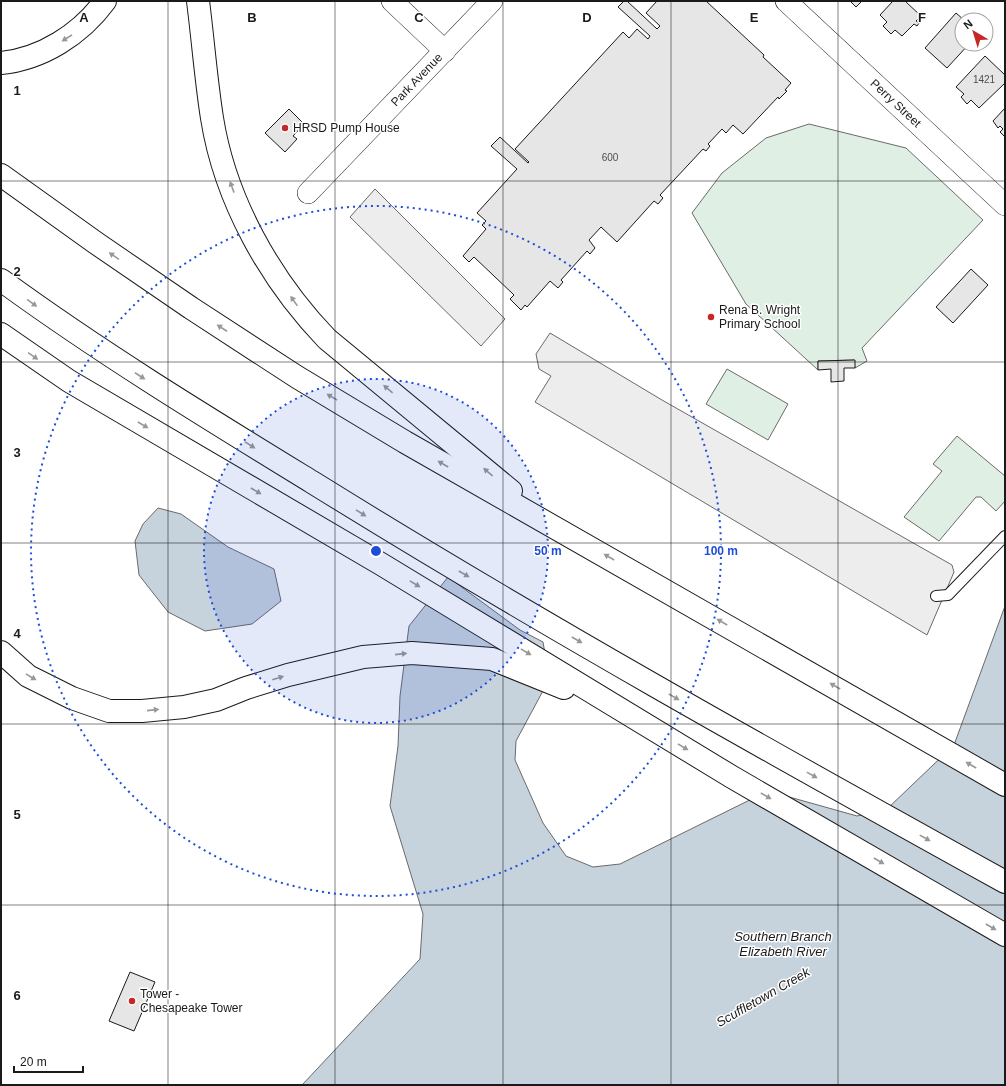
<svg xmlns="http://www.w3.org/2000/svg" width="1006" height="1086" viewBox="0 0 1006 1086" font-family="Helvetica,sans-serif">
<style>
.green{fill:#e0efe3;stroke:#6a6a6a}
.parking{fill:#ededed;stroke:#6a6a6a}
.water{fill:#c6d2dc;stroke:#6a6a6a}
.building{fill:#e6e6e6;stroke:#1a1a1a}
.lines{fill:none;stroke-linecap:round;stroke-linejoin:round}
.service-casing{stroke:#1a1a1a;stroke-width:12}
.minor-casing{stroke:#1a1a1a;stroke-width:22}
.motorway-casing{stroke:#1a1a1a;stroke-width:24}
.service{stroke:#fff;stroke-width:10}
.minor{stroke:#fff;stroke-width:21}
.motorway{stroke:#fff;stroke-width:22}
.oneway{fill:#989898}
.grid{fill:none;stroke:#1a1a1a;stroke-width:1;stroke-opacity:0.55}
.ring{fill:none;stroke:#1d4ed8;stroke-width:2;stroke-dasharray:2 4}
.poi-dot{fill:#c62828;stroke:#fff;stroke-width:1.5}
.labels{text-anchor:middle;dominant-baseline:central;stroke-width:3;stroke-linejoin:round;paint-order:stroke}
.number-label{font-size:10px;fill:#4d4d4d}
.street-label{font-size:12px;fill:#1a1a1a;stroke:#fff}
.poi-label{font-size:12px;fill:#1a1a1a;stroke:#fff;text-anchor:start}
.water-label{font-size:13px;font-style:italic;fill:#1a1a1a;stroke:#fff}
.grid-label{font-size:13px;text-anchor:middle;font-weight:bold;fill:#1a1a1a;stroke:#fff;stroke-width:3;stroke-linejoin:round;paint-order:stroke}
.centre{fill:#1d4ed8;stroke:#fff;stroke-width:2}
.ring-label{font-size:12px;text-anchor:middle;font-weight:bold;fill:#1d4ed8;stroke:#fff;stroke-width:3;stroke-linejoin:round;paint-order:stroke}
</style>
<rect width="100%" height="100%" fill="#fff"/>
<g class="green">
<path d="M809,124L906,148L983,220L862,348L867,361L855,368L854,360L818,361V370L746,304L692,213L722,173L766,138Z"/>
<path d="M727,369L788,404L768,440L706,404Z"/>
<path d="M957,436L1005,476V501L996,511L981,497H976L939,541L904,517L942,471L933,464Z"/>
</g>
<g class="parking">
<path d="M375,189L505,319L481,346L350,217Z"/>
<path d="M550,333L662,400L952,565L954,572L927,635L535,402L551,376L539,369L536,354Z"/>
</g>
<g class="water">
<path d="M158,508L181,514L228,547L274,569L281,601L252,624L205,631L168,612L139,575L135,541L143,524Z"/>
<path d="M448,577L520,630L543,642L547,665L544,689L516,741L515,760L543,823L566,856L593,867L620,864L768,791L857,816L888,808L954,745L1005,606V1085H302L420,959L423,914L390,806L398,746L400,696L409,626Z"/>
</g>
<g class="building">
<path d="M624,1H627L657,29L660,26L646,13L657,1H706L764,55L763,57L791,83L785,90L787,91L779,99L778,97L743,134L733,125L726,133L722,129L708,144L710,146L706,151L703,149L660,195L663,198L658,204L654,201L617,242L601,227L589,240L595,248L590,254L587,251L561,280L563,282L558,288L550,281L527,307L525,305L521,310L510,299L514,295L474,257L469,262L463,256L486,229L482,225L486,221L477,213L517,169L491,146L500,137L528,163L529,162L515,149L623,32L629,38L637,29L648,39L650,36L618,7Z"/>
<path d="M850,1H862L856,7Z"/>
<path d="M893,1H905L921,16L916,21L919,23L917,26L914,24L902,36L895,30L891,34L883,26L887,22L880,15Z"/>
<path d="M956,13L964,20H962V44H969L947,68L925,48Z"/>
<path d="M985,56L1005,75V83L979,108L971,100L967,104L961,97L964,94L956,87Z"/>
<path d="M1005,108V135L1004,136L1000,132L1003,129L1000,126L998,128L993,121Z"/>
<path d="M289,109L304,124L293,136L297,139L285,152L265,133Z"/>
<path d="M971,269L988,285L953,323L936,307Z"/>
<path d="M855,360V368H844V381L831,382V369L818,370V361Z"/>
<path d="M130,972L155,982L134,1031L109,1021Z"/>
</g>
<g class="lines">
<g class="service-casing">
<path id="service" d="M936,596L948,595L1005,536"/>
</g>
<g class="minor-casing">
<g id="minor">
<path d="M392,1L445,51"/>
<path id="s1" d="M786,1L1005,205"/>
<path id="s2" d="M308,193L492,1"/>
</g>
</g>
<g class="motorway-casing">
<g id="motorway">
<path d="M198,1C203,40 206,80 212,118C225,200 270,280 327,339L511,491"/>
<path d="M1,63C42,59 81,34 105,1"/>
<path d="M1,175L96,243L191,308L297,377L405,442L1005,785"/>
<path d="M1,280C101,353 206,417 312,482C539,623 772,753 1005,882"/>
<path d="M1,334L69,381L381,564L732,777L1005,935"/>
<path d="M1,652L28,676L72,698L109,711H142L184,707L216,700L246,688L288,675L363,657L412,653L492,659L564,688"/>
</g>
</g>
<use href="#service" class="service"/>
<use href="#minor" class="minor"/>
<use href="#motorway" class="motorway"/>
</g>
<defs><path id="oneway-solid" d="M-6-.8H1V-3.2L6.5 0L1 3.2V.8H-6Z"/></defs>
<g class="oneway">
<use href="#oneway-solid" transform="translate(67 38) rotate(148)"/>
<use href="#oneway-solid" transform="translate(232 187) rotate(-110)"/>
<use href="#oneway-solid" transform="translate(114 256) rotate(-146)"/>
<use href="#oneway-solid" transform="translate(294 301) rotate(-125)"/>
<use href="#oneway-solid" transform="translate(32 303) rotate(36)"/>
<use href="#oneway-solid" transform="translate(222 328) rotate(-147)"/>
<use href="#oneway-solid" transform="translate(33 356) rotate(35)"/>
<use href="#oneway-solid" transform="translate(140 376) rotate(33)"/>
<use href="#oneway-solid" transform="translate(388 389) rotate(-140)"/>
<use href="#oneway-solid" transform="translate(332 397) rotate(-149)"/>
<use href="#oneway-solid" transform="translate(143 425) rotate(30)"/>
<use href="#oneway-solid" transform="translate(250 445) rotate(32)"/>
<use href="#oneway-solid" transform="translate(443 464) rotate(-150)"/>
<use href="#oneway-solid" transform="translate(488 472) rotate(-140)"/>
<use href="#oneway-solid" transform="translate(256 491) rotate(30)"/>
<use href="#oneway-solid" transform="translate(361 513) rotate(32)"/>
<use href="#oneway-solid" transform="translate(609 557) rotate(-150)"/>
<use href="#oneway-solid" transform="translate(464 574) rotate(30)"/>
<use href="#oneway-solid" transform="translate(415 584) rotate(31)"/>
<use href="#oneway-solid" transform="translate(722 622) rotate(-150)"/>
<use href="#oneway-solid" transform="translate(577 640) rotate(30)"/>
<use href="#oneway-solid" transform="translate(526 652) rotate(31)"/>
<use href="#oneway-solid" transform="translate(401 654) rotate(-6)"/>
<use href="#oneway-solid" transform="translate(31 677) rotate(31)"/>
<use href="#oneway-solid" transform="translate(278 678) rotate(-18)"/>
<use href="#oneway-solid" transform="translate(835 686) rotate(-150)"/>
<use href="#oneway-solid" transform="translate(674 697) rotate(30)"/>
<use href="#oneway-solid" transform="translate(153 710) rotate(-6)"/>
<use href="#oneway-solid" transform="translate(683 747) rotate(31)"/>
<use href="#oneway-solid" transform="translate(971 765) rotate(-150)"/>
<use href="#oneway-solid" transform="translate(812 775) rotate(29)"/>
<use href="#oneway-solid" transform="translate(766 796) rotate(30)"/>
<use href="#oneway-solid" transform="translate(925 838) rotate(29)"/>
<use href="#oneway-solid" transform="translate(879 861) rotate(30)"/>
<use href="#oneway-solid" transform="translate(991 927) rotate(30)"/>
</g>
<path class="grid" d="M168,1V1085M335,1V1085M503,1V1085M671,1V1085M838,1V1085M1,181H1005M1,362H1005M1,543H1005M1,724H1005M1,905H1005"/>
<circle cx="376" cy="551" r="172" fill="#1d4ed8" fill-opacity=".12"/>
<g class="ring">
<circle cx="376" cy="551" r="172"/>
<circle cx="376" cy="551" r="345"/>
</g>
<g class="poi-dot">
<circle cx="285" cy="128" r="4"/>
<circle cx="711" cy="317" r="4"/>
<circle cx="132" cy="1001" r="4"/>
</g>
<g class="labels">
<g class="number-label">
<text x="984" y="79">1421</text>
<text x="610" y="157">600</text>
</g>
<g class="street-label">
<text stroke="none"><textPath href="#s2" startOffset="157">Park Avenue</textPath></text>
<text stroke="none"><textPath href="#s1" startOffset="150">Perry Street</textPath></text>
</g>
<g class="poi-label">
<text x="293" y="128">HRSD Pump House</text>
<text x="719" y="310">Rena B. Wright<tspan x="719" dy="14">Primary School</tspan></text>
<text x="140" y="994">Tower -<tspan x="140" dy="14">Chesapeake Tower</tspan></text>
</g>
<g class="water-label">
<text x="783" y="936">Southern Branch<tspan x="783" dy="15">Elizabeth River</tspan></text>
<text transform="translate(763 997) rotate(-30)">Scuffletown Creek</text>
</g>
</g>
<g class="grid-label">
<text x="84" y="22">A</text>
<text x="252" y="22">B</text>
<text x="419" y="22">C</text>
<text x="587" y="22">D</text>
<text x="754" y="22">E</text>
<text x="922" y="22">F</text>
<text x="17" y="95">1</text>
<text x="17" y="276">2</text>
<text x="17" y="457">3</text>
<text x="17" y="638">4</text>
<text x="17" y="819">5</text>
<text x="17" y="1000">6</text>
</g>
<circle cx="376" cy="551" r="6" class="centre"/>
<g class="ring-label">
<text x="548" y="555">50 m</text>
<text x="721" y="555">100 m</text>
</g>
<rect width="1006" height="1086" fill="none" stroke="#1a1a1a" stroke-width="4"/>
<g transform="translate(974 32) rotate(322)"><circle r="19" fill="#ffffff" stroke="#a3a3a3"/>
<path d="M0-3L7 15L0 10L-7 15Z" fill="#c62828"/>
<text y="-6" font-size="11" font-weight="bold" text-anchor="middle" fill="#1a1a1a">N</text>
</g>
<path d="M14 1066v6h69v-6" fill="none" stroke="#1a1a1a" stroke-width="2"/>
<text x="20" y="1066" font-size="12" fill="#1a1a1a" stroke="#ffffff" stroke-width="3" paint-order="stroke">20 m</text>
</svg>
